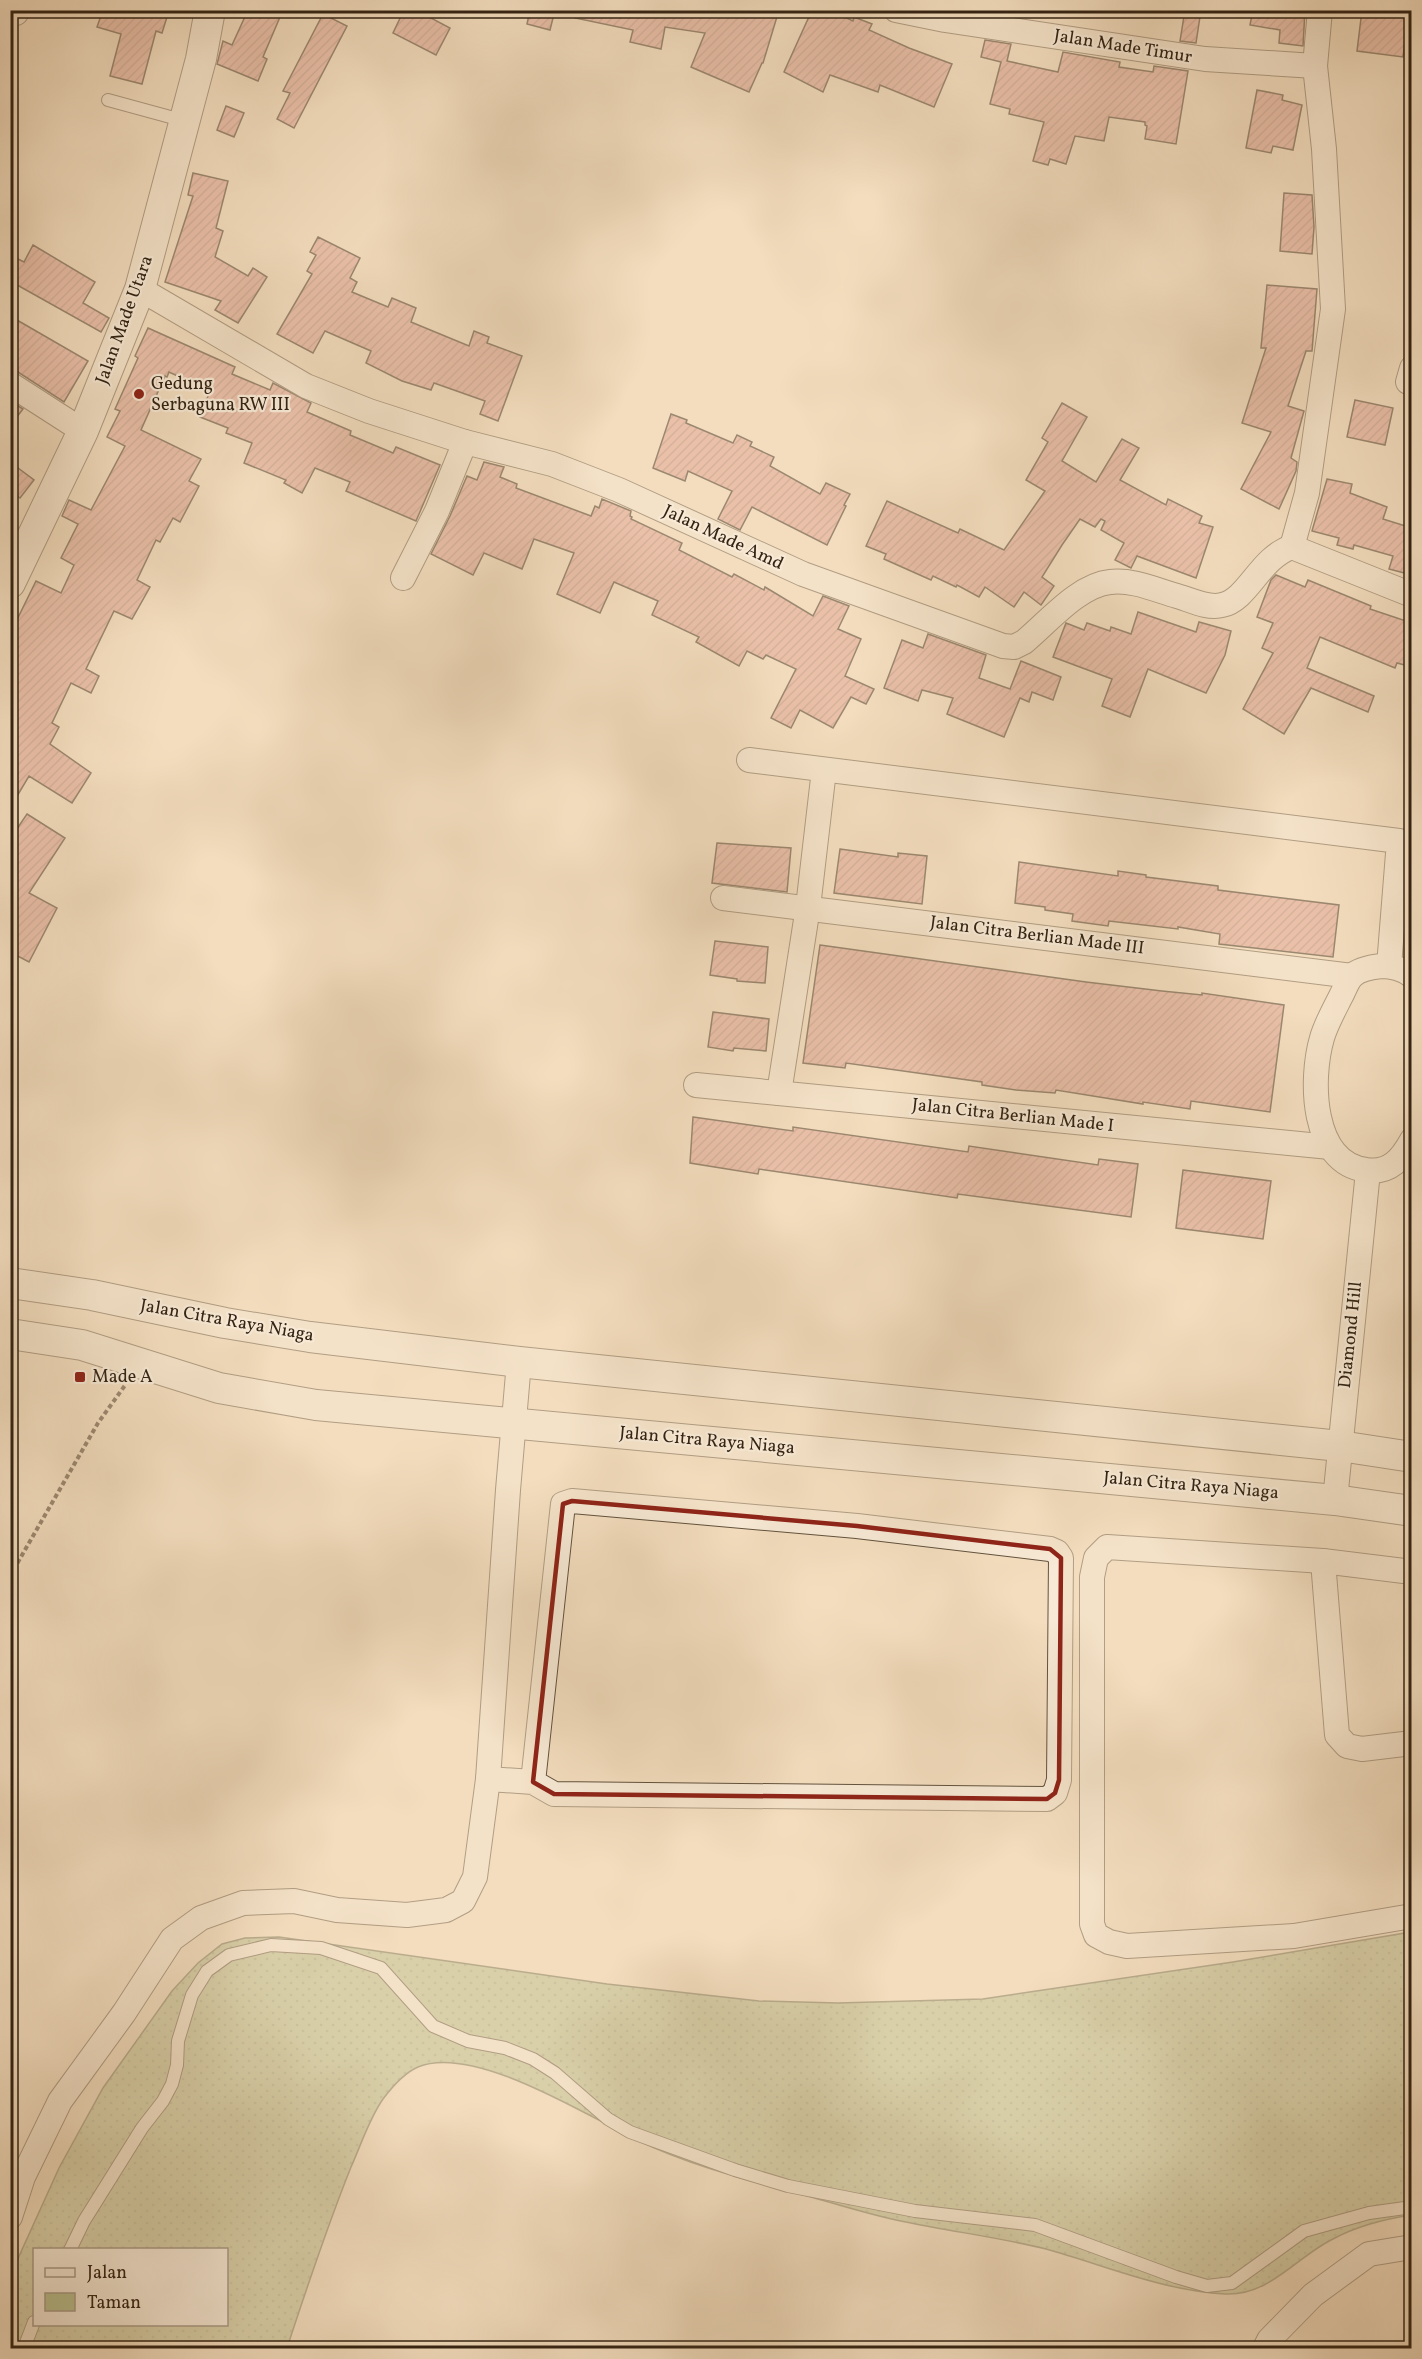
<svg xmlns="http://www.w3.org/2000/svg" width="1422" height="2359" viewBox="0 0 1422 2359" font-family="Vollkorn,serif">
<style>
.green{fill:url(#green-dots);stroke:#767252;stroke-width:1.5;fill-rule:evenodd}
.building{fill:url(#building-hatch);stroke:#332313;stroke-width:1.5}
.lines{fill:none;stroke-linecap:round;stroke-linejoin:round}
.service-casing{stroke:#63523e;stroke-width:14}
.minor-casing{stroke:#63523e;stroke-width:26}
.tertiary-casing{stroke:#63523e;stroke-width:32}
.path{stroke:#332313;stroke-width:4;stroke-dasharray:4.5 3;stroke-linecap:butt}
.service{stroke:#f7e9d5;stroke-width:12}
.minor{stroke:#f7e9d5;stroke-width:24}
.tertiary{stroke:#f7e9d5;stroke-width:30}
.marked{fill:none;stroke:#8f2418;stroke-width:4.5;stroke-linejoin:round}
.poi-dot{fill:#8f2418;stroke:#f7e9d5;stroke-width:2}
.labels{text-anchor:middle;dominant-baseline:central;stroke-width:4.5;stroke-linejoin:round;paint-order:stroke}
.street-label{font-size:18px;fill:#332313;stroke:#f7e9d5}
.poi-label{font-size:18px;fill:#332313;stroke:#f7e9d5;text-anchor:start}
</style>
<defs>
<pattern id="green-dots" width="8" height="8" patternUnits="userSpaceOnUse" patternTransform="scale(1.5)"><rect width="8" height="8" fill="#bac191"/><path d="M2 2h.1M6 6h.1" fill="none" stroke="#a0a67c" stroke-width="1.8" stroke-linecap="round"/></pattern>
<pattern id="building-hatch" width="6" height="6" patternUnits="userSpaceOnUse" patternTransform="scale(1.5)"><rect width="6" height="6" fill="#e09e91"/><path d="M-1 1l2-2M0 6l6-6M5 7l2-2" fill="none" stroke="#b68075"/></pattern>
</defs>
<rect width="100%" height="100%" fill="#f3ddbe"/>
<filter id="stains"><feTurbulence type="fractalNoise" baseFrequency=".00333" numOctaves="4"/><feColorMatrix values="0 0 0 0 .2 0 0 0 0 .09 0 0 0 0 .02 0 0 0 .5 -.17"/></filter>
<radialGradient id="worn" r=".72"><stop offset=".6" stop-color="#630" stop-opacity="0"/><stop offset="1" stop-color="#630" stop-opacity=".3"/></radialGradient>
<path class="green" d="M1411,1932V2215C1385,2219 1357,2226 1333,2239C1296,2257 1270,2296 1225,2294C1164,2291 1104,2265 1046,2249C1002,2238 955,2232 911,2223C877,2217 844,2206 811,2197C752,2181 690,2166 635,2139C584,2114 473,2044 418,2067C404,2073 392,2087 383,2099C369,2119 361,2145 351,2167C327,2227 307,2287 287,2348H11V2274L59,2168L103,2088L172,1991L198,1963L222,1944L245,1938L279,1937L607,1984L759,2001L838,2003L983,1999L1233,1962ZM34,2250H226V2324H34Z"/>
<g class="building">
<path d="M103,10H155L154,13L167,17L162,33L156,31L142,84L110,76L121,34L97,27Z"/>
<path d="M248,10H283L263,57L267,59L258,81L217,64L223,41L232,45Z"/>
<path d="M404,10H416L450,28L436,55L393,33Z"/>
<path d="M530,10H555L550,30L527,24Z"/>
<path d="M576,10H779L763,63H762L749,92L691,67L705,33L665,27L661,49L630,42L633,30L575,18Z"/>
<path d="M812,10H829L853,21L854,17L872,24L869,30L909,48L952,64L934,107L880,85L878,92L830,75L823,92L784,72Z"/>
<path d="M1185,10H1201L1196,43L1180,41Z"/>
<path d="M1253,10H1305L1303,46L1279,43L1280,30L1250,25Z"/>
<path d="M1362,10H1412V33H1406L1403,57L1357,51Z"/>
<path d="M323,14L347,26L294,128L277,119L290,93L283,91Z"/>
<path d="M985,40L1011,44L1007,61L1058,72L1063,52L1120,62L1119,67L1153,72L1154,66L1188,71L1176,144L1145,139L1147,126L1145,125V122L1109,117L1104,141L1075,136L1066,164L1050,159L1048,165L1033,161L1044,122L1009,114L1010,109L990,104L1001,62L981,57Z"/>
<path d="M1257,90L1283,95L1282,100L1302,105L1293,150L1273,146L1271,153L1246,148Z"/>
<path d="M226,106L244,113L234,137L217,130Z"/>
<path d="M193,173L228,181L216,228L223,231L215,257L248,276L253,268L267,277L238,323L215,310L221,301L165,282L193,196L188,195Z"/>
<path d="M1284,193L1312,195L1314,227L1312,254L1280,251Z"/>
<path d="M318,237L360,258L350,278L357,282L352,292L388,307L392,298L416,308L411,322L469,346L474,331L489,337L487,343L522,356L498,421L480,414L485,401L434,383L431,390L402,381L366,363L371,351L325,331L313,353L277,334L312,274L307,271L316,255L310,252Z"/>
<path d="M33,245L95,282L83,303L109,318L101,332L10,281V255L24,262Z"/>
<path d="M1267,285L1317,289L1312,351H1306L1288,406L1304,411L1291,458L1297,462L1296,471L1279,509L1241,489L1271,432L1242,423L1266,348H1261Z"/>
<path d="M10,316L88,361L64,402L18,372L10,370Z"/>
<path d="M148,328L235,367L232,374L270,390L273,383L311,403L307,412L351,431L350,435L393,453L396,447L440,465L416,521L346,491L350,482L315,468L302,493L284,483L286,480L244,463L252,443L226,433L228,428L200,417L210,391L169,372L167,377L165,376L141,430L201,459L189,481L199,486L180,522L173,518L160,542L156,540L137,580L150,587L132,619L114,611L86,669L99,676L91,693L71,683L52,723L59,727L50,744L91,773L72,803L29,776L10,808V634L36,581L61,593L74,565L61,558L78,524L62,516L69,500L91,510L125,446L107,437L120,411L115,409L138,358L135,356Z"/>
<path d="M1355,400L1393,408L1385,445L1347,437Z"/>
<path d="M10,401L23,409L10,426Z"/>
<path d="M1062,403L1087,417L1062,461L1096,482L1122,439L1139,448L1120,480L1166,505L1168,499L1202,516L1199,523L1213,527L1196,578L1137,556L1131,568L1115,560L1124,543L1101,530L1105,521L1101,519L1095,527L1080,519L1062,545L1042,577L1054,586L1041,605L1024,592L1014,607L985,587L979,597L957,585L956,587L933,576L931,580L884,559L886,554L866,546L887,501L958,533L960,529L1004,550L1045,491L1026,480L1048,442L1042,438Z"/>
<path d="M671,414L687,420L686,423L733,443L737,435L752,442L750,446L774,457L770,466L820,494L826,483L850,494L844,505L846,506L827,545L752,507L740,530L718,519L732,491L688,471L685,481L653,468Z"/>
<path d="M10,462L34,480L20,498L10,491Z"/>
<path d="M484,462L504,467L500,477L517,484L516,488L591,516L595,506L599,508L602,499L631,511L630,516L632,517L631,519L682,543L679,550L732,577L734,574L764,590L765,587L813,616L823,596L849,606L838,629L861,639L845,676L874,689L866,704L851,697L833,728L800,710L791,728L771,718L796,669L766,655L763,659L747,651L739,666L696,642L699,637L652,615L658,601L614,582L600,613L557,594L574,553L534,539L522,569L484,553L473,575L431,554L450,516L467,476L477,480Z"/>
<path d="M1327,479L1352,484L1350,493L1387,507L1383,519L1412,528V575L1389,569L1393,556L1354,545L1353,549L1337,545L1339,538L1312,531Z"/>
<path d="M1276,575L1305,587L1308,580L1371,606L1370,609L1412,623V667L1397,663L1395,668L1320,637L1307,668L1374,696L1368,712L1311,688L1284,734L1243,709L1273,653L1262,648L1273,623L1257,617L1271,580Z"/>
<path d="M1138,612L1196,632L1199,622L1231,631L1225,655L1206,693L1148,669L1130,717L1102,706L1112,679L1053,657L1066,623L1084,630L1087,623L1110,631L1111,627L1131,634Z"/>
<path d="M928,634L986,655L979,678L1010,689L1021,661L1061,677L1053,700L1032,692L1029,702L1020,698L1004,737L947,714L953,698L922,690L918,701L884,688L902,640L923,648Z"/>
<path d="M27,814L65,838L29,893L57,908L29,962L10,952V839Z"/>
<path d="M717,843L791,848L787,892L712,883Z"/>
<path d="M840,849L898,857V853L927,856L922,904L834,893Z"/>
<path d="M1019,862L1118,876V871L1146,875V877L1218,886V890L1339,905L1333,957L1219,944L1220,934L1178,927V929L1109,921L1108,926L1072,921L1073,914L1045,910V907L1015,903Z"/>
<path d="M715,941L768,947L765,983L737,981V979L710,975Z"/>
<path d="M820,945L1086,982L1162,991L1202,995V993L1284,1005L1270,1112L1191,1101L1190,1109L1143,1102V1104L1056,1090L1055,1093L1016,1090L982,1085V1082L846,1063L845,1068L803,1063Z"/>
<path d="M713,1012L769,1019L766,1051L734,1048L733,1051L708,1047Z"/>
<path d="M693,1117L793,1131V1127L968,1152L969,1146L1098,1165L1099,1159L1138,1164L1131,1217L958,1194L957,1198L759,1169L758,1174L690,1163Z"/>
<path d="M1183,1170L1271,1181L1263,1239L1176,1228Z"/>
</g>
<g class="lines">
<g class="service-casing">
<g id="service">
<path d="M108,100L185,121"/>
<path d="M70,2250L84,2221L142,2128L163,2101L172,2084L177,2065L178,2041L192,1995L207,1971L229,1955L271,1945L321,1948L381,1968L433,2026L468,2041L505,2048L533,2059L555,2073L608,2119L630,2132L735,2170L788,2186L915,2211L1035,2225L1176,2277L1207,2286L1232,2283L1304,2231L1369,2213L1412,2207"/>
<path d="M24,2348L34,2322"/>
</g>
</g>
<g class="minor-casing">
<g id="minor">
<path d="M896,10L945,20L1205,59L1315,66"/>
<path d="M16,13L18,10"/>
<path d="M140,289L306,386L369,411L465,442L552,464L619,490L803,574L1003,646L1014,647L1024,642C1048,622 1079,585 1110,582C1132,579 1156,590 1177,596C1191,600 1208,609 1222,605C1248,600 1260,557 1292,547"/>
<path d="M1408,382L1412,368"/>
<path d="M10,384L83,431"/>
<path d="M1292,547L1307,493L1333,309L1324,149L1315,66L1320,10"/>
<path d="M1292,547L1412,595"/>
<path d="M403,578L437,511L465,442"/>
<path d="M749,760L1399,841L1389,966"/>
<path d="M723,898L1352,976"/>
<path d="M1412,976C1404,969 1391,966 1382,966C1372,967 1359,969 1352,976C1347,981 1344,991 1341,996C1334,1010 1326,1024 1322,1038C1310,1079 1311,1163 1366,1170C1390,1174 1402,1158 1412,1140"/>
<path d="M696,1085L1330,1147"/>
<path d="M779,1093L808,907L824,770"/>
<path d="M1335,1500L1368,1171"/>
<path d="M1323,1561L1337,1735L1347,1746L1362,1749L1412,1743"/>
<path d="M1412,1572L1323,1561L1107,1547L1096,1558L1092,1577V1924L1096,1935L1109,1942L1127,1946L1294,1936L1412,1916"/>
<path d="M488,1779L533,1782L554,1794L1047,1799L1055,1793L1059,1780L1061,1558L1057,1552L1050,1549L857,1526L572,1501L563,1504L533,1782"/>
<path d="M10,2217L23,2177L60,2101L124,2013L172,1939L201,1918L243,1903L294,1901L337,1910L407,1915L446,1910L463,1901L475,1877L488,1779L508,1490L519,1362"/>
<path d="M1265,2348L1269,2340L1313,2295L1369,2254L1412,2247"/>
</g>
</g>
<g class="tertiary-casing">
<g id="tertiary">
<path d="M10,583L83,431L140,289L201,59L210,10"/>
<path d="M10,1283L92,1295L225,1323L310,1337L519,1362L1340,1446L1412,1457"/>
<path d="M10,1334L82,1345L219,1388L316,1405L1335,1500L1412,1511"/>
</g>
</g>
<path class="path" d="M10,1576L98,1423L126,1384"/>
<use href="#service" class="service"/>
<use href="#minor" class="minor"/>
<use href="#tertiary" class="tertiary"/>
</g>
<path d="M0 0H1422V2359H0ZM572,1501L857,1526L1050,1549L1061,1558L1059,1780L1055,1793L1047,1799L554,1794L533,1782L563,1504Z" fill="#f3ddbe" fill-opacity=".55" fill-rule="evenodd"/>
<path class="marked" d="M572,1501L857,1526L1050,1549L1061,1558L1059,1780L1055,1793L1047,1799L554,1794L533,1782L563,1504Z"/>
<g class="poi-dot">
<circle cx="139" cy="394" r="6"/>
<rect x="74" y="1371" width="12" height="12" rx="3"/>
</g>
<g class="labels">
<g class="street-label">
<text transform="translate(1123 47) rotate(9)">Jalan Made Timur</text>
<text transform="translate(125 320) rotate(-70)">Jalan Made Utara</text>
<text transform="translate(723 538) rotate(25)">Jalan Made Amd</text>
<text transform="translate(1037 936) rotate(7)">Jalan Citra Berlian Made III</text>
<text transform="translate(1013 1116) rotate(6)">Jalan Citra Berlian Made I</text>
<text transform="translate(227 1321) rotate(10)">Jalan Citra Raya Niaga</text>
<text transform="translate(1351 1335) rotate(-84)">Diamond Hill</text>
<text transform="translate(707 1441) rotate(5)">Jalan Citra Raya Niaga</text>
<text transform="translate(1191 1486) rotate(5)">Jalan Citra Raya Niaga</text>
</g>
<g class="poi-label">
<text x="151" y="384">Gedung<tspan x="151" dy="21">Serbaguna RW III</tspan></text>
<text x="92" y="1377">Made A</text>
</g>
</g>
<rect width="1422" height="2359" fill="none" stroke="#f3ddbe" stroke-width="36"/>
<rect x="12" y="12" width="1398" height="2335" fill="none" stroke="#332313" stroke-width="3"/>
<rect x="18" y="18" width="1386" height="2323" fill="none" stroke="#332313" stroke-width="1.5"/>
<rect x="33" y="2248" width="195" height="78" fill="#f7e9d5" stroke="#a99a87" stroke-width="1.5"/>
<rect x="45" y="2268" width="30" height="9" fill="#f7e9d5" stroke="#a99a87" stroke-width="1.5"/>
<text x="87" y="2278" font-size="18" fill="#332313">Jalan</text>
<rect x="45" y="2293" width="30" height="18" fill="#bac191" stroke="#a99a87" stroke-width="1.5"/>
<text x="87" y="2308" font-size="18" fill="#332313">Taman</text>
<rect width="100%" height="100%" filter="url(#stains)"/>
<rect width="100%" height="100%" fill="url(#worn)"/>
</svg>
